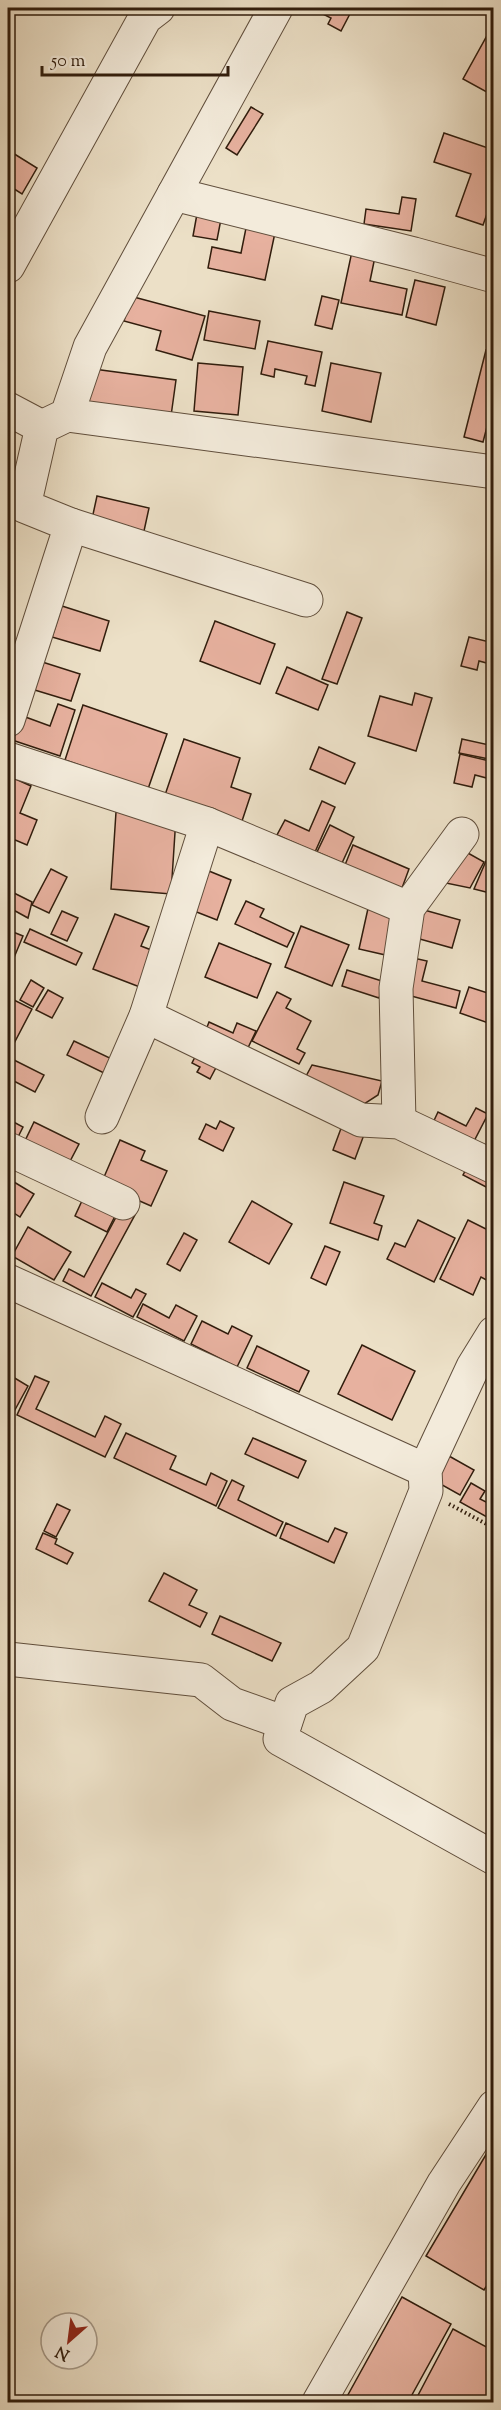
<svg xmlns="http://www.w3.org/2000/svg" width="501" height="2410" viewBox="0 0 501 2410" font-family="'Sorts Mill Goudy',serif">
<style>
.building{fill:#e7b19f;stroke:#311d0d;stroke-width:1.5}
.lines{fill:none;stroke-linecap:round;stroke-linejoin:round}
.minor-casing{stroke:#604e3c;stroke-width:35}
.path{stroke:#311d0d;stroke-width:4;stroke-dasharray:1.5 3;stroke-linecap:butt}
.minor{stroke:#f3ebdb;stroke-width:33}
</style>
<rect width="100%" height="100%" fill="#ece0c7"/>
<filter id="stains"><feTurbulence type="fractalNoise" baseFrequency=".00333" numOctaves="4"/><feColorMatrix values="0 0 0 0 .2 0 0 0 0 .09 0 0 0 0 .02 0 0 0 .5 -.17"/></filter>
<radialGradient id="worn" r=".72"><stop offset=".6" stop-color="#630" stop-opacity="0"/><stop offset="1" stop-color="#630" stop-opacity=".3"/></radialGradient>
<g class="building">
<path d="M311,8H353L341,31L328,24L331,18Z"/>
<path d="M494,23V96L463,79Z"/>
<path d="M251,107L263,114L237,155L226,148Z"/>
<path d="M444,133L494,150V194L483,225L456,216L471,174L434,162Z"/>
<path d="M8,150L37,168L22,194L8,185Z"/>
<path d="M402,197L416,199L411,231L364,224L366,209L399,214Z"/>
<path d="M197,214L221,219L217,240L193,236Z"/>
<path d="M247,223L276,228L265,280L208,268L212,247L241,253Z"/>
<path d="M354,242L377,247L370,281L407,289L402,315L341,303Z"/>
<path d="M415,280L445,287L436,325L406,317Z"/>
<path d="M130,296L205,316L192,360L156,350L161,331L124,321Z"/>
<path d="M322,296L339,300L332,329L315,325Z"/>
<path d="M209,311L260,321L255,349L204,340Z"/>
<path d="M268,341L322,352L315,386L305,384L307,376L275,369L274,377L261,374Z"/>
<path d="M486,350L494,352V400L483,442L464,437Z"/>
<path d="M198,363L243,367L238,415L194,411Z"/>
<path d="M331,363L381,373L371,422L322,411Z"/>
<path d="M86,368L176,380L171,416L81,403Z"/>
<path d="M97,496L149,508L144,531L92,519Z"/>
<path d="M62,606L109,621L100,651L52,637Z"/>
<path d="M347,612L362,618L337,684L322,679Z"/>
<path d="M215,621L275,644L260,684L200,661Z"/>
<path d="M469,637L494,643V665L479,661L477,670L461,666Z"/>
<path d="M36,660L80,674L71,701L28,688Z"/>
<path d="M287,667L328,685L318,710L276,693Z"/>
<path d="M415,693L432,698L416,751L368,736L380,696L412,705Z"/>
<path d="M58,704L75,710L60,756L12,740L20,715L50,726Z"/>
<path d="M83,705L167,734L148,789L65,760Z"/>
<path d="M184,739L240,758L231,787L251,794L242,821L165,795Z"/>
<path d="M462,739L494,746V760L459,753Z"/>
<path d="M319,747L355,763L345,784L310,769Z"/>
<path d="M460,754L494,762V780L475,775L472,787L454,783Z"/>
<path d="M9,776L31,786L20,813L37,820L27,845L8,837V781Z"/>
<path d="M322,801L335,807L315,852L277,835L285,820L309,831Z"/>
<path d="M116,812L176,817L171,894L111,889Z"/>
<path d="M330,825L354,837L342,863L317,852Z"/>
<path d="M353,845L409,869L402,888L345,865Z"/>
<path d="M459,848L484,862L470,888L441,882Z"/>
<path d="M486,861L494,864V894L474,889Z"/>
<path d="M51,869L67,877L49,913L32,905Z"/>
<path d="M204,869L231,880L217,920L189,909Z"/>
<path d="M10,891L32,902L28,918L8,907V897Z"/>
<path d="M246,901L264,909L260,917L294,933L287,947L235,924Z"/>
<path d="M369,904L401,912L390,956L359,949Z"/>
<path d="M417,908L460,920L452,948L409,936Z"/>
<path d="M62,911L78,918L67,941L51,934Z"/>
<path d="M115,914L149,927L141,946L159,953L145,989L93,969Z"/>
<path d="M301,926L349,945L332,986L285,967Z"/>
<path d="M30,929L82,953L76,965L24,942Z"/>
<path d="M8,930L23,936L8,972Z"/>
<path d="M219,943L271,964L257,998L205,977Z"/>
<path d="M409,957L427,961L422,981L460,991L456,1008L400,993Z"/>
<path d="M347,970L385,982L379,998L342,986Z"/>
<path d="M31,980L44,988L33,1007L20,1000Z"/>
<path d="M469,987L494,995V1025L460,1013Z"/>
<path d="M48,990L63,998L52,1018L36,1010Z"/>
<path d="M277,992L291,999L286,1008L311,1021L297,1049L305,1053L299,1064L252,1041Z"/>
<path d="M8,997L32,1009L10,1051L8,1050Z"/>
<path d="M209,1022L233,1033L237,1023L256,1031L245,1054L204,1035Z"/>
<path d="M74,1041L114,1060L106,1074L67,1055Z"/>
<path d="M197,1053L221,1058L210,1079L197,1072L200,1067L192,1063Z"/>
<path d="M14,1060L44,1075L35,1092L8,1078V1073Z"/>
<path d="M312,1065L382,1081L378,1095L358,1108L304,1080Z"/>
<path d="M476,1108L488,1114L471,1147L431,1127L438,1112L466,1126Z"/>
<path d="M8,1119L23,1127L15,1143L8,1138Z"/>
<path d="M220,1121L234,1128L223,1151L199,1139L206,1124L216,1129Z"/>
<path d="M34,1122L79,1144L67,1167L23,1145Z"/>
<path d="M343,1123L365,1132L355,1159L333,1150Z"/>
<path d="M120,1140L145,1151L141,1160L167,1171L151,1206L101,1184Z"/>
<path d="M469,1164L494,1178L488,1188L463,1175Z"/>
<path d="M9,1179L34,1194L20,1217L8,1209Z"/>
<path d="M344,1182L384,1196L374,1223L382,1226L378,1240L330,1223Z"/>
<path d="M87,1190L120,1206L107,1232L75,1216Z"/>
<path d="M252,1201L292,1224L269,1264L229,1242Z"/>
<path d="M122,1206L136,1213L91,1296L63,1281L69,1269L84,1277Z"/>
<path d="M418,1220L455,1238L434,1282L387,1259L395,1243L405,1247Z"/>
<path d="M468,1220L494,1233V1284L481,1277L473,1295L440,1279Z"/>
<path d="M28,1227L71,1252L54,1280L12,1256Z"/>
<path d="M184,1233L197,1240L180,1271L167,1264Z"/>
<path d="M325,1246L340,1252L326,1285L311,1278Z"/>
<path d="M102,1283L131,1298L136,1289L146,1294L133,1317L95,1297Z"/>
<path d="M143,1304L169,1318L176,1305L197,1316L184,1341L137,1317Z"/>
<path d="M202,1321L228,1334L232,1326L252,1336L237,1367L191,1344Z"/>
<path d="M362,1345L415,1371L392,1420L338,1394Z"/>
<path d="M257,1346L309,1371L299,1392L247,1368Z"/>
<path d="M8,1374L28,1386L11,1417L8,1415Z"/>
<path d="M35,1376L49,1382L36,1409L95,1437L105,1416L121,1424L105,1457L17,1415Z"/>
<path d="M126,1433L176,1456L170,1469L206,1485L211,1473L227,1481L216,1506L114,1458Z"/>
<path d="M253,1438L306,1461L298,1478L245,1454Z"/>
<path d="M449,1456L474,1470L460,1495L435,1481Z"/>
<path d="M232,1480L244,1486L238,1500L283,1522L276,1536L218,1508Z"/>
<path d="M471,1483L485,1491L480,1499L494,1506V1521L460,1502Z"/>
<path d="M57,1504L70,1510L56,1537L44,1531Z"/>
<path d="M286,1523L328,1542L335,1528L347,1533L334,1563L280,1538Z"/>
<path d="M43,1533L57,1539L55,1544L73,1553L67,1564L36,1549Z"/>
<path d="M164,1573L197,1590L189,1605L207,1613L200,1627L149,1601Z"/>
<path d="M220,1616L281,1643L272,1661L212,1634Z"/>
<path d="M494,2141V2274L484,2290L426,2256Z"/>
<path d="M402,2297L451,2324L408,2402H344Z"/>
<path d="M453,2329L494,2351L490,2363L494,2365V2402L415,2401Z"/>
</g>
<g class="lines">
<g class="minor-casing">
<g id="minor">
<path d="M174,194L414,254L494,276"/>
<path d="M8,266L145,18L158,8"/>
<path d="M8,409L42,427"/>
<path d="M67,415L494,472"/>
<path d="M71,525L306,600"/>
<path d="M8,720L71,525L24,506L42,427L67,415L90,347L276,8"/>
<path d="M8,759L207,824L408,908"/>
<path d="M146,1016L361,1120L399,1122L494,1167"/>
<path d="M102,1117L146,1016L207,824"/>
<path d="M399,1122L396,988L408,908L462,834"/>
<path d="M8,1149L123,1203"/>
<path d="M8,1281L425,1470"/>
<path d="M494,1333L473,1367L425,1470L426,1491L363,1648L321,1687L292,1703L280,1739L494,1858"/>
<path d="M8,1659L201,1680L232,1704L285,1723"/>
<path d="M319,2402L444,2183L494,2107"/>
</g>
</g>
<path class="path" d="M449,1504L494,1528"/>
<use href="#minor" class="minor"/>
</g>
<rect width="501" height="2410" fill="none" stroke="#ece0c7" stroke-width="30"/>
<rect x="9" y="9" width="483" height="2392" fill="none" stroke="#311d0d" stroke-width="3"/>
<rect x="15" y="15" width="471" height="2380" fill="none" stroke="#311d0d" stroke-width="1.5"/>
<g transform="translate(69 2341) rotate(208)"><circle r="28" fill="#f3ebdb" stroke="#a59989" stroke-width="1.5"/>
<path d="M0-4.5L10 22L0 15L-10 22Z" fill="#8f2418"/>
<text y="-9" font-size="16" font-weight="bold" text-anchor="middle" fill="#311d0d">N</text>
</g>
<path d="M42 66v9h186v-9" fill="none" stroke="#311d0d" stroke-width="3"/>
<text x="51" y="66" font-size="18" fill="#311d0d" stroke="#f3ebdb" stroke-width="4.5" paint-order="stroke">50 m</text>
<rect width="100%" height="100%" filter="url(#stains)"/>
<rect width="100%" height="100%" fill="url(#worn)"/>
</svg>
